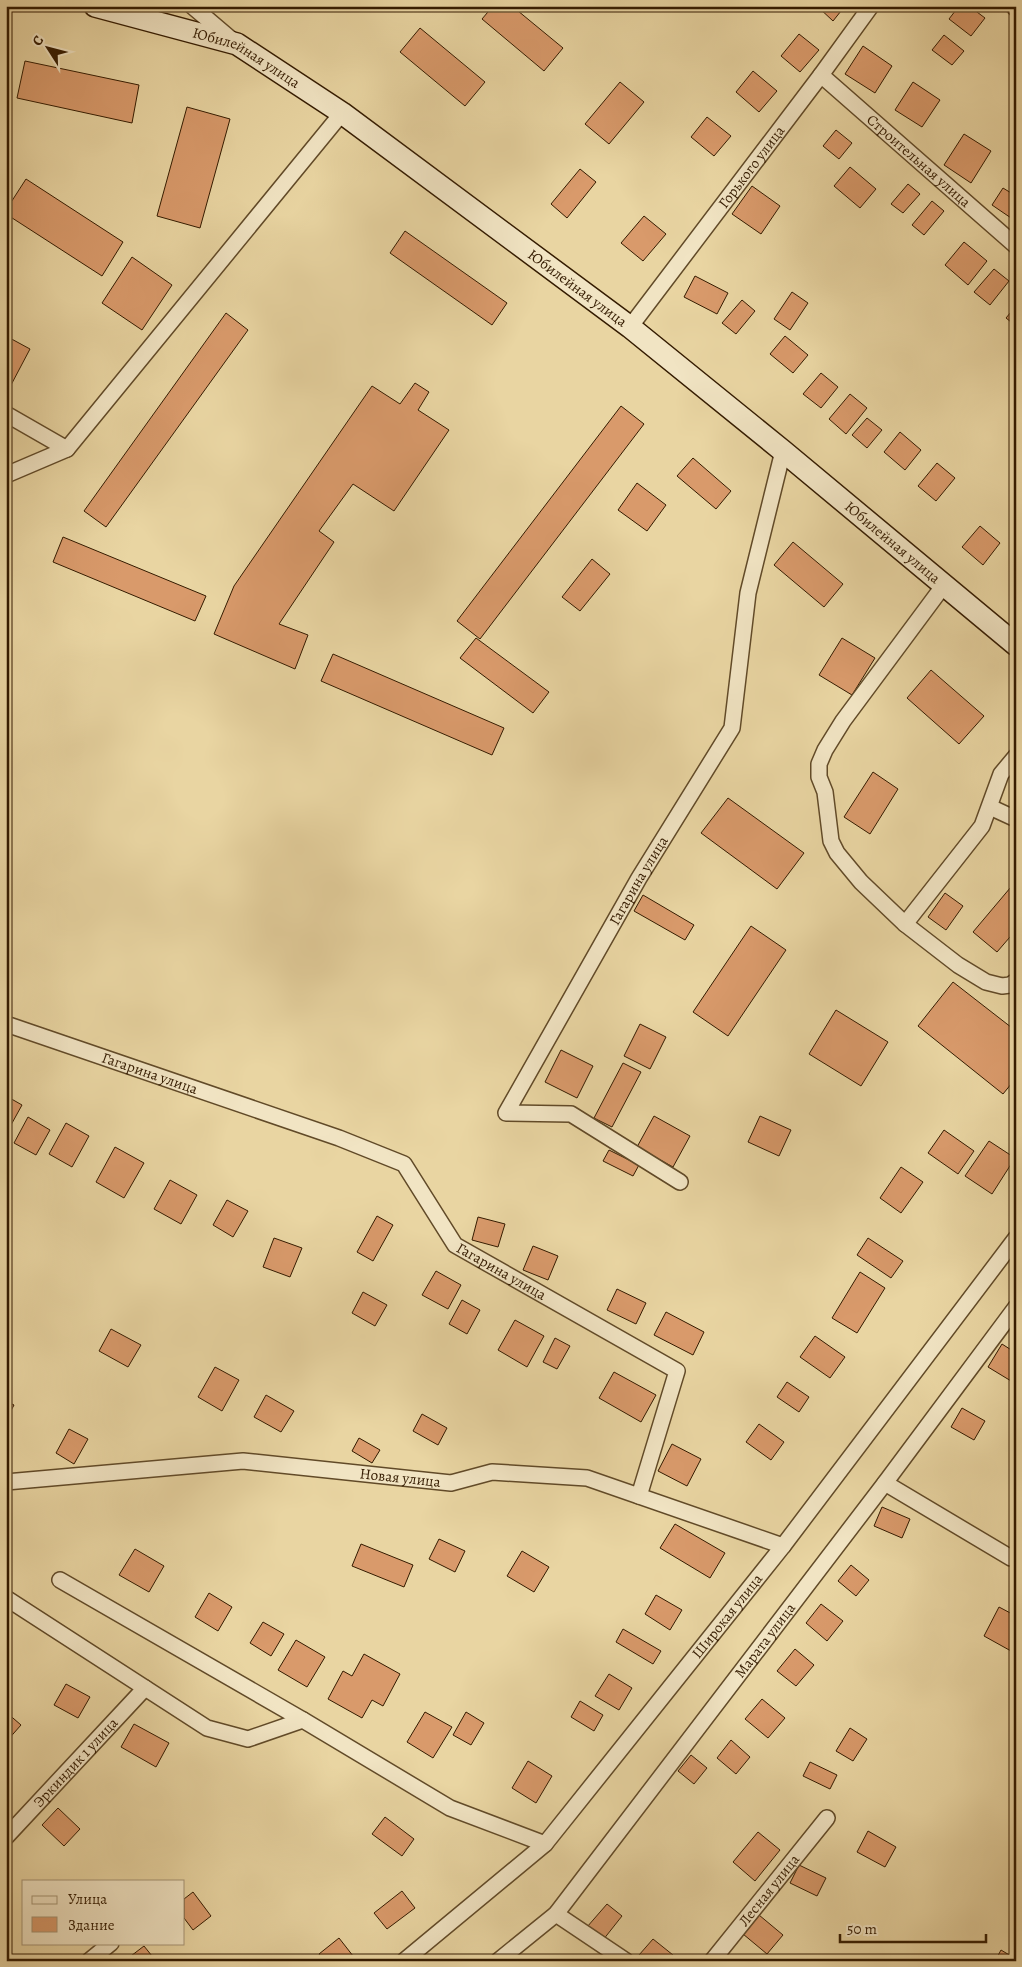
<svg xmlns="http://www.w3.org/2000/svg" width="1022" height="1967" viewBox="0 0 1022 1967" font-family="Alegreya,serif">
<style>
.building{fill:#d99a6b;stroke:#341b00}
.lines{fill:none;stroke-linecap:round;stroke-linejoin:round}
.street-casing{stroke:#614a28;stroke-width:18}
.secondary-casing{stroke:#341b00;stroke-width:24}
.street{stroke:#f1e4c3;stroke-width:15}
.secondary{stroke:#f1e4c3;stroke-width:21}
.labels{text-anchor:middle;dominant-baseline:central;stroke-width:5;stroke-linejoin:round;paint-order:stroke}
.street-label{font-size:15px;fill:#341b00;stroke:#f1e4c3}
</style>
<rect width="100%" height="100%" fill="#e9d5a2"/>
<filter id="stains"><feTurbulence type="fractalNoise" baseFrequency=".004" numOctaves="4"/><feColorMatrix values="0 0 0 0 .2 0 0 0 0 .09 0 0 0 0 .02 0 0 0 .5 -.17"/></filter>
<radialGradient id="worn" r=".72"><stop offset=".6" stop-color="#630" stop-opacity="0"/><stop offset="1" stop-color="#630" stop-opacity=".3"/></radialGradient>
<g class="building">
<path d="M493,6H512L563,48L544,71L482,19Z"/>
<path d="M817,6H845L833,21Z"/>
<path d="M959,6H969L985,18L971,36L949,19Z"/>
<path d="M420,28L485,82L465,106L400,52Z"/>
<path d="M799,34L819,50L800,72L781,56Z"/>
<path d="M944,35L964,51L952,65L932,50Z"/>
<path d="M863,46L892,66L875,93L845,74Z"/>
<path d="M25,61L139,85L132,123L17,98Z"/>
<path d="M753,71L777,91L759,112L736,92Z"/>
<path d="M620,82L644,102L609,144L585,124Z"/>
<path d="M913,82L940,100L922,127L895,110Z"/>
<path d="M187,107L230,119L200,228L157,216Z"/>
<path d="M707,117L731,136L714,156L691,137Z"/>
<path d="M836,130L852,143L839,159L823,146Z"/>
<path d="M964,134L991,151L971,183L944,165Z"/>
<path d="M850,167L876,189L860,208L834,186Z"/>
<path d="M580,169L596,182L567,218L551,204Z"/>
<path d="M26,179L123,242L102,276L6,214V210Z"/>
<path d="M908,184L920,194L903,213L891,204Z"/>
<path d="M752,186L780,206L761,234L732,214Z"/>
<path d="M1003,188L1016,196V217L1014,220L992,205Z"/>
<path d="M932,201L944,211L924,235L912,225Z"/>
<path d="M644,216L666,234L643,261L621,243Z"/>
<path d="M405,231L507,303L492,325L390,253Z"/>
<path d="M964,242L987,261L968,285L945,265Z"/>
<path d="M132,257L172,285L142,330L102,303Z"/>
<path d="M994,269L1009,281L990,305L974,292Z"/>
<path d="M695,276L728,293L717,314L684,297Z"/>
<path d="M792,292L808,303L790,330L774,319Z"/>
<path d="M742,300L755,311L736,334L722,323Z"/>
<path d="M1016,306V326L1006,318Z"/>
<path d="M226,313L248,330L106,527L84,511Z"/>
<path d="M6,336L30,349L11,385L6,383Z"/>
<path d="M785,336L808,355L793,373L770,354Z"/>
<path d="M821,373L838,387L821,408L803,394Z"/>
<path d="M415,383L429,392L418,410L449,430L394,511L353,484L319,531L334,542L279,624L308,635L295,669L214,634L234,586L372,386L400,404Z"/>
<path d="M850,394L867,408L846,434L829,419Z"/>
<path d="M621,406L644,424L480,639L457,621Z"/>
<path d="M867,418L882,430L867,448L852,435Z"/>
<path d="M900,432L921,450L905,470L884,452Z"/>
<path d="M693,458L731,491L716,509L677,476Z"/>
<path d="M937,463L955,478L936,501L918,486Z"/>
<path d="M637,483L666,505L647,531L618,510Z"/>
<path d="M980,526L1000,543L983,565L962,547Z"/>
<path d="M63,537L206,596L195,621L53,562Z"/>
<path d="M793,542L843,584L824,607L774,565Z"/>
<path d="M592,559L610,574L580,611L562,597Z"/>
<path d="M476,638L549,692L533,713L460,658Z"/>
<path d="M842,638L875,658L852,695L819,675Z"/>
<path d="M333,654L504,728L492,755L321,681Z"/>
<path d="M931,670L984,716L959,744L907,698Z"/>
<path d="M873,772L898,789L870,834L844,817Z"/>
<path d="M728,798L804,853L777,889L701,833Z"/>
<path d="M1016,881V930L997,952L973,932Z"/>
<path d="M945,893L963,906L946,930L928,917Z"/>
<path d="M643,895L694,925L685,940L634,911Z"/>
<path d="M751,926L786,950L728,1036L693,1012Z"/>
<path d="M953,982L1016,1031V1078L1003,1094L918,1026Z"/>
<path d="M836,1010L888,1042L861,1086L809,1054Z"/>
<path d="M640,1024L666,1037L650,1069L624,1056Z"/>
<path d="M561,1050L593,1066L577,1098L545,1082Z"/>
<path d="M623,1063L641,1072L612,1127L594,1118Z"/>
<path d="M8,1097L22,1105L6,1134V1100Z"/>
<path d="M654,1116L690,1136L673,1167L637,1147Z"/>
<path d="M760,1116L791,1130L779,1156L748,1142Z"/>
<path d="M28,1117L50,1130L36,1155L14,1143Z"/>
<path d="M66,1123L89,1136L72,1167L49,1154Z"/>
<path d="M944,1130L974,1151L958,1174L928,1153Z"/>
<path d="M989,1141L1015,1158L992,1194L965,1176Z"/>
<path d="M115,1147L144,1163L124,1198L96,1182Z"/>
<path d="M609,1150L639,1165L633,1176L603,1161Z"/>
<path d="M901,1167L923,1182L901,1213L880,1198Z"/>
<path d="M170,1180L197,1195L181,1224L154,1209Z"/>
<path d="M227,1200L248,1211L233,1237L213,1225Z"/>
<path d="M377,1216L393,1225L373,1261L357,1252Z"/>
<path d="M478,1217L505,1224L498,1247L472,1240Z"/>
<path d="M274,1238L302,1248L290,1277L263,1267Z"/>
<path d="M868,1238L903,1261L891,1278L857,1255Z"/>
<path d="M533,1246L558,1256L548,1280L523,1270Z"/>
<path d="M436,1271L461,1285L448,1309L422,1295Z"/>
<path d="M860,1272L885,1288L857,1333L832,1318Z"/>
<path d="M617,1289L646,1303L636,1324L607,1310Z"/>
<path d="M363,1292L387,1305L375,1326L352,1313Z"/>
<path d="M462,1300L480,1310L467,1334L449,1324Z"/>
<path d="M666,1312L704,1332L693,1355L654,1335Z"/>
<path d="M515,1320L544,1336L527,1367L498,1350Z"/>
<path d="M111,1329L141,1345L128,1367L99,1351Z"/>
<path d="M815,1336L845,1357L830,1378L800,1357Z"/>
<path d="M555,1338L570,1346L557,1369L543,1362Z"/>
<path d="M1002,1344L1016,1353V1384L988,1367Z"/>
<path d="M215,1367L239,1380L222,1411L198,1397Z"/>
<path d="M614,1372L656,1395L641,1422L599,1398Z"/>
<path d="M787,1382L809,1397L799,1412L777,1397Z"/>
<path d="M266,1395L294,1411L281,1432L254,1417Z"/>
<path d="M6,1401L14,1405L6,1420Z"/>
<path d="M962,1408L985,1421L974,1440L951,1427Z"/>
<path d="M422,1414L447,1428L438,1445L413,1431Z"/>
<path d="M759,1424L784,1442L771,1460L746,1442Z"/>
<path d="M69,1429L88,1439L74,1464L56,1453Z"/>
<path d="M359,1438L380,1450L372,1463L352,1451Z"/>
<path d="M672,1444L701,1459L687,1486L658,1471Z"/>
<path d="M882,1507L910,1519L902,1538L874,1526Z"/>
<path d="M675,1524L725,1553L710,1578L660,1548Z"/>
<path d="M439,1539L465,1551L455,1572L429,1559Z"/>
<path d="M361,1544L413,1565L404,1587L352,1566Z"/>
<path d="M135,1549L164,1566L149,1592L119,1575Z"/>
<path d="M522,1551L549,1567L534,1592L507,1576Z"/>
<path d="M851,1565L869,1580L856,1596L838,1581Z"/>
<path d="M209,1593L232,1607L218,1631L195,1617Z"/>
<path d="M656,1595L682,1610L670,1630L645,1614Z"/>
<path d="M821,1604L843,1621L827,1641L806,1623Z"/>
<path d="M999,1607L1016,1616V1643L1011,1651L984,1636Z"/>
<path d="M263,1622L284,1634L271,1656L250,1643Z"/>
<path d="M623,1629L661,1651L653,1664L616,1642Z"/>
<path d="M296,1640L325,1657L307,1687L278,1670Z"/>
<path d="M795,1649L814,1665L796,1686L777,1671Z"/>
<path d="M364,1654L400,1674L383,1706L372,1700L362,1718L328,1699L343,1671L352,1676Z"/>
<path d="M609,1674L632,1688L619,1710L595,1696Z"/>
<path d="M66,1684L90,1697L78,1718L54,1705Z"/>
<path d="M762,1699L785,1718L768,1738L745,1719Z"/>
<path d="M580,1701L603,1715L594,1731L571,1717Z"/>
<path d="M6,1712L21,1725L6,1742Z"/>
<path d="M425,1712L452,1727L433,1758L407,1742Z"/>
<path d="M466,1712L484,1723L471,1745L453,1735Z"/>
<path d="M134,1724L169,1743L156,1767L121,1747Z"/>
<path d="M850,1728L867,1739L853,1761L836,1751Z"/>
<path d="M731,1740L750,1757L736,1774L717,1758Z"/>
<path d="M691,1755L707,1768L694,1784L678,1771Z"/>
<path d="M528,1761L552,1776L536,1803L512,1788Z"/>
<path d="M810,1762L837,1775L830,1789L803,1776Z"/>
<path d="M58,1808L80,1829L64,1846L42,1825Z"/>
<path d="M385,1817L414,1839L402,1856L372,1834Z"/>
<path d="M868,1831L896,1847L885,1867L857,1852Z"/>
<path d="M758,1832L780,1850L755,1881L733,1862Z"/>
<path d="M799,1865L826,1878L817,1896L790,1883Z"/>
<path d="M402,1891L415,1908L387,1929L374,1913Z"/>
<path d="M193,1892L211,1916L193,1930L184,1918V1899Z"/>
<path d="M607,1904L622,1916L603,1940L587,1927Z"/>
<path d="M759,1915L783,1935L767,1954L743,1934Z"/>
<path d="M339,1938L357,1961H324L319,1954Z"/>
<path d="M653,1939L673,1955L668,1961H646L639,1955Z"/>
<path d="M144,1946L156,1961H128L127,1959Z"/>
<path d="M1001,1950L1016,1959V1961H995Z"/>
</g>
<g class="lines">
<g class="street-casing">
<g id="street">
<path d="M192,6L232,40"/>
<path d="M1013,6L1016,9"/>
<path id="s1" d="M821,75L1016,246"/>
<path id="s2" d="M630,327L821,75L871,6"/>
<path d="M6,414L67,449"/>
<path d="M6,475L67,449L342,113"/>
<path d="M944,585L843,721L825,750L819,764V777L825,792L831,841L837,853L861,882L905,924L958,965L986,982L1002,986L1010,985L1016,981"/>
<path d="M990,807L1016,819"/>
<path d="M905,924L982,826L1001,774L1016,756"/>
<path id="s3" d="M6,1024L339,1138L404,1164L455,1245L677,1371L639,1496"/>
<path id="s4" d="M680,1182L571,1114L506,1113L639,878L732,728L748,593L783,451"/>
<path id="s5" d="M6,1482L243,1461L451,1483L492,1472L587,1478L783,1546"/>
<path d="M885,1483L1011,1558L1016,1559"/>
<path d="M60,1580L303,1720"/>
<path d="M6,1598L207,1728L248,1739L303,1720L450,1808L545,1844"/>
<path id="s6" d="M6,1837L145,1688"/>
<path d="M556,1914L626,1961"/>
<path d="M89,1961L111,1943"/>
<path id="s7" d="M404,1961L545,1844L783,1546L1016,1238"/>
<path id="s8" d="M498,1961L556,1914L885,1483L1016,1307"/>
<path id="s9" d="M712,1961L827,1818"/>
</g>
</g>
<g class="secondary-casing">
<g id="secondary">
<path id="s10" d="M95,6L237,44L342,113L630,327L783,451L1016,645"/>
</g>
</g>
<use href="#street" class="street"/>
<use href="#secondary" class="secondary"/>
</g>
<g class="labels">
<g class="street-label">
<text stroke="none"><textPath href="#s10" startOffset="161">Юбилейная улица</textPath></text>
<text stroke="none"><textPath href="#s1" startOffset="130">Строительная улица</textPath></text>
<text stroke="none"><textPath href="#s2" startOffset="201">Горького улица</textPath></text>
<text stroke="none"><textPath href="#s10" startOffset="566">Юбилейная улица</textPath></text>
<text stroke="none"><textPath href="#s10" startOffset="971">Юбилейная улица</textPath></text>
<text stroke="none"><textPath href="#s4" startOffset="461">Гагарина улица</textPath></text>
<text stroke="none"><textPath href="#s3" startOffset="152">Гагарина улица</textPath></text>
<text stroke="none"><textPath href="#s3" startOffset="571">Гагарина улица</textPath></text>
<text stroke="none"><textPath href="#s5" startOffset="396">Новая улица</textPath></text>
<text stroke="none"><textPath href="#s7" startOffset="475">Широкая улица</textPath></text>
<text stroke="none"><textPath href="#s8" startOffset="419">Марата улица</textPath></text>
<text stroke="none"><textPath href="#s6" startOffset="102">Эркиндик 1 улица</textPath></text>
<text stroke="none"><textPath href="#s9" startOffset="91">Лесная улица</textPath></text>
</g>
</g>
<rect width="1022" height="1967" fill="none" stroke="#e9d5a2" stroke-width="25"/>
<rect x="8" y="8" width="1007" height="1952" fill="none" stroke="#341b00" stroke-width="2.5"/>
<rect x="12" y="12" width="997" height="1942" fill="none" stroke="#341b00"/>
<rect x="22" y="1880" width="162" height="65" fill="#f1e4c3" stroke="#a59475"/>
<rect x="32" y="1896" width="25" height="8" fill="#f1e4c3" stroke="#a59475"/>
<text x="68" y="1904" font-size="15" fill="#341b00">Улица</text>
<rect x="32" y="1917" width="25" height="15" fill="#d99a6b" stroke="#a59475"/>
<text x="68" y="1930" font-size="15" fill="#341b00">Здание</text>
<g transform="translate(48 48) rotate(306)" stroke="#f1e4c3" stroke-width="4" paint-order="stroke">
<path d="M0-4L9 19L0 12L-9 19Z" fill="#341b00"/>
<text y="-8" font-size="14" font-weight="bold" text-anchor="middle" fill="#341b00">С</text>
</g>
<path d="M840 1934v8h146v-8" fill="none" stroke="#341b00" stroke-width="2.5"/>
<text x="847" y="1934" font-size="15" fill="#341b00" stroke="#f1e4c3" stroke-width="4" paint-order="stroke">50 m</text>
<rect width="100%" height="100%" filter="url(#stains)"/>
<rect width="100%" height="100%" fill="url(#worn)"/>
</svg>
